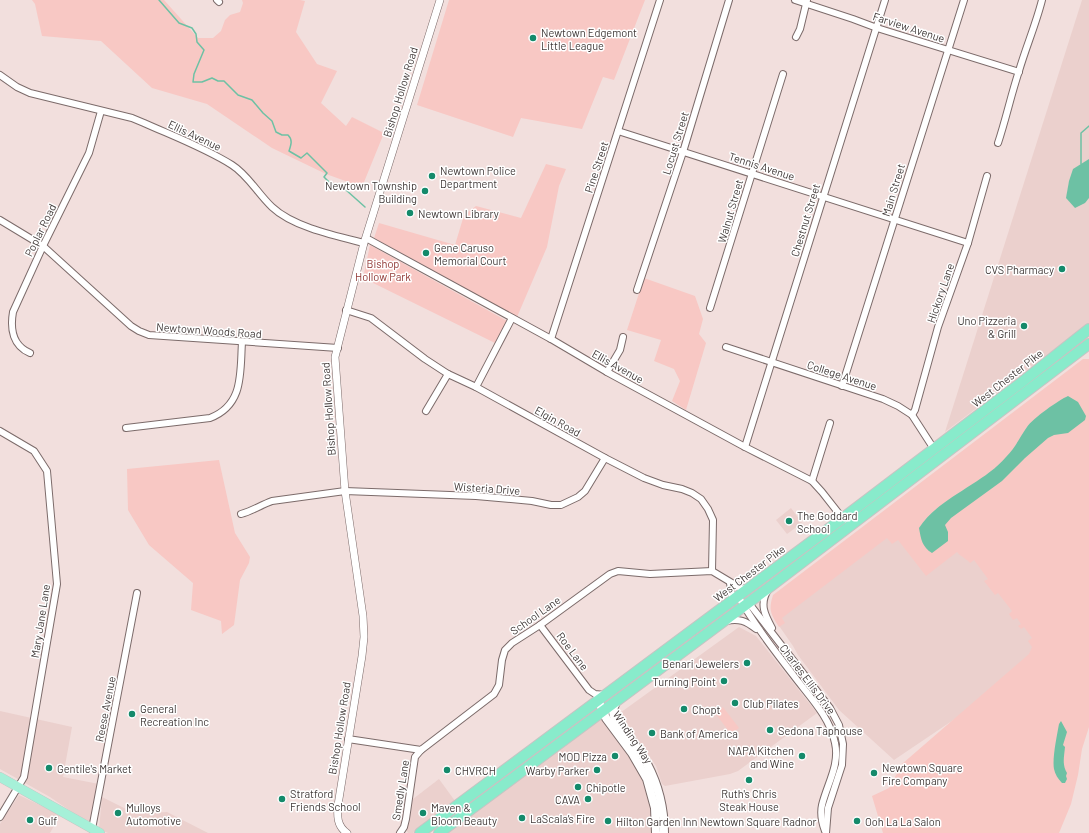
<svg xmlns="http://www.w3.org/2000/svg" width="1089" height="833" viewBox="0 0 1089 833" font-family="Barlow,sans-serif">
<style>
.built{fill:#ebd0cd}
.green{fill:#f8c8c4}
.water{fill:#6dc1a4}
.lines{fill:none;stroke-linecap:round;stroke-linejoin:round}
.stream{stroke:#6dc1a4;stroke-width:1.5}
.minor-casing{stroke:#7c6b6a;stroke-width:8}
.tertiary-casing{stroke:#7c6b6a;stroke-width:8}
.secondary-casing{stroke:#7c6b6a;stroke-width:10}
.primary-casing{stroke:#c6c4c3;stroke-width:10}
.trunk-casing{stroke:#c6c4c3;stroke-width:12}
.minor{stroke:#fff;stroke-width:6}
.tertiary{stroke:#fff;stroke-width:7}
.secondary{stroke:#fff;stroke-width:8}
.primary{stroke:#a6f0d8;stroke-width:9}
.trunk{stroke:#88ebcb;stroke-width:10}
.poi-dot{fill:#148a6b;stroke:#fff;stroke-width:1.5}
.labels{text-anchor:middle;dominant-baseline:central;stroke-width:3;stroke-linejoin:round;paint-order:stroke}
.street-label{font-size:11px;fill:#403938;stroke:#fff}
.poi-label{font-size:11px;fill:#403938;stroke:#fff;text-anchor:start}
.park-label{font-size:11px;fill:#903633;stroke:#fff}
</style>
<rect width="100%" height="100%" fill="#f2dfdd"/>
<g class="built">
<path d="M1082,0H1089V323L945,432Z"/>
<path d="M791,508L802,523L787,534L776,520Z"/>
<path d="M897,528L974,533L1041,641L1017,677L894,760L839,710L798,655L793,646L775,620Z"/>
<path d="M739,627L756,636L817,713L738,771L730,774L665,786L662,784L656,766L620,713Z"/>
<path d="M0,711L72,727L63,777L99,784L91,825L50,797L0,769Z"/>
<path d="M598,720H603L629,756L643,781L650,805L652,833H448Z"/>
<path d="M439,779L455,801L413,833H408L406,830L413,799Z"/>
<path d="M19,795L60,815L50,833H0V824Z"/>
<path d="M102,797L136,814L167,812L208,833H108L99,829Z"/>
</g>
<g class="green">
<path d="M32,0H164L198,38H213L221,31L225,20L230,15L240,12L243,3L242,0H300L305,1L296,32L317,64L337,71L321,103L346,126L352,117L384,133L362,187L326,174L272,148L207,104L152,88L101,41L42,36L35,4Z"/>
<path d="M449,0H645L614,80L603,77L582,129L521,118L513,137L417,105Z"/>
<path d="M546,164L566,169L559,186L547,247L517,317L374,238L379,223L455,245L464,215L476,206L521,218Z"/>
<path d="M370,245L507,321L495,343L363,278Z"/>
<path d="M644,278L695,296L703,319L699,334L706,343L686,410L672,401L680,381L674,369L654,361L661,340L627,330Z"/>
<path d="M1083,359H1089V727L1082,749L1078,775L1071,804L1059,833H883L872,796L889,788L902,764L1029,654L1032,647L1028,641L1032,638L1024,627L1021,629L1018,626L1021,624L1017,618L1013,620L1009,614L1012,611L998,593L995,595L984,581L988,579L974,560L970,563C966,558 961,557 957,552L926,576L898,540L892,544L887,538L782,618L785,623L779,627C771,614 768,611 773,595Z"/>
<path d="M219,460L235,533L250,557L249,563L240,580L234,625L222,634L221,621L191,610L193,583L149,545L128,510L127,469Z"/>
<path d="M723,707L739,728L731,734L715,713Z"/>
</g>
<g class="water">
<path d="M1089,159V198L1085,203L1075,208L1066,198L1069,181L1073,169Z"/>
<path d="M1068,396L1078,402L1086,416L1085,420L1068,433L1054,435L1048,438L1025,458L1002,481L951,518L945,525L948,532V541L932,553C922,547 921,539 919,528C939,497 982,485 1006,457C1015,448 1020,437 1027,427C1033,418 1059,400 1068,396Z"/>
<path d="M1061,721L1067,732L1063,745L1065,747C1064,757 1062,765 1067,773L1066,776L1067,779L1065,783H1062C1058,779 1055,774 1054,769C1052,759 1057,735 1059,724Z"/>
</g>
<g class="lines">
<g class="stream">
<path d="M159,0L179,23L192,28L196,34L197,42L204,50L194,74L193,82H202L212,78L218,81H224L238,95L252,100L263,113L272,121L276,132L282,135H288C293,140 291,145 289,151L301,158L307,153L327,173L324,177L330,183L346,190L365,207"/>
<path d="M1081,164V133L1089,126"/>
</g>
<g class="minor-casing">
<g id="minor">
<path d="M217,0L219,2"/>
<path d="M795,0L853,19L877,28L1019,72"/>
<path d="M796,37L800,29L807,0"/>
<path d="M0,75L17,87L30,93L132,118L144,123C173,136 205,148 232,165C248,175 258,194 272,207C293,227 336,236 364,243"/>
<path d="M618,131L968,243"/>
<path d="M998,143C1006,119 1011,95 1019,71C1026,47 1036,24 1042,0"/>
<path d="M0,220L43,246L131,326L139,331L149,335L338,348"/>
<path d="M366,238L551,339L607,372L745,447L812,481L822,492L844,520"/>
<path d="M637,290L683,152L729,0"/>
<path d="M710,308L783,74"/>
<path d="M346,310L371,318L425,359L448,374L476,387L605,458L644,478L663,485L682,489L692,493L701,499L708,509L713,520L712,571"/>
<path d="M551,339L660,0"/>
<path d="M726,347L883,399L898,406L912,415L934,449"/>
<path d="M30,353C13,346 10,329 13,312L43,246L89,153L101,111"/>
<path d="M607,372L620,350L623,337"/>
<path d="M842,386L964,0"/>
<path d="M476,387L512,318"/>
<path d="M426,411L448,374"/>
<path d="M912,415L915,410L938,327L968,243L987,176"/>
<path d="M126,428L210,418C244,405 240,373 242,342"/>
<path d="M0,431L34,451L47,471L57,584L24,777L0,817"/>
<path d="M745,447L885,0"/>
<path d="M812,481L830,423"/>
<path d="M241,514C252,511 261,505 272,501L345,491L476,496L532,501L551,505H561L578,497L585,491L605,458"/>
<path d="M730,583L732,596L731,601"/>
<path d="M768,590C759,604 765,615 772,628"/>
<path d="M738,596C754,624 774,650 794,676C809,696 830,717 835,743C840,765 827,784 822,805C820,814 822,823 825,831"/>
<path d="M748,602L830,708L839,725L843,744L842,765L828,808L826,833"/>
<path d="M726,621C739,618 746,621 756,629"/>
<path d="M540,625L589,690L595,694L605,695"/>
<path d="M348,739L421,750L494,694L499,685L502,660L505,650L512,643L540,625L610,574L618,571L650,574L712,571L742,589L747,588"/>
<path d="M92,829L137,593"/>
<path d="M400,833L404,827L406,819L415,757L421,750"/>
</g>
</g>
<g class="tertiary-casing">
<path id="tertiary" d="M347,833C337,826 337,816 338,805L362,656L364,637L363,616L345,491L335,357L364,243L440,0"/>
</g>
<g class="secondary-casing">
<g id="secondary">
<path d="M598,700L606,718L632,753L647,779L655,808L656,833"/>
<path d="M616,702C614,706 612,711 614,716C617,726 632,740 638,749C655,774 664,803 664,833"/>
</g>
</g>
<g class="primary-casing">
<path id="primary" d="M0,777L100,833"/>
</g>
<g class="trunk-casing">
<g id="trunk">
<path d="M420,833L843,518L1022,382L1089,329"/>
<path d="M439,833L771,586L1089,344"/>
</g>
</g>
<use href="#minor" class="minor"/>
<use href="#tertiary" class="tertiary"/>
<use href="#secondary" class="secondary"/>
<use href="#primary" class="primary"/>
<use href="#trunk" class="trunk"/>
</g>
<g class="poi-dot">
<circle cx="533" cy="38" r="4"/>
<circle cx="432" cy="176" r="4"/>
<circle cx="425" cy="191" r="4"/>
<circle cx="410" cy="213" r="4"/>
<circle cx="426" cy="253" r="4"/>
<circle cx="1062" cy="269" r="4"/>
<circle cx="1024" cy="326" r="4"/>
<circle cx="789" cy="521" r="4"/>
<circle cx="747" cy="663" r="4"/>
<circle cx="724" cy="681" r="4"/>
<circle cx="735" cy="703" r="4"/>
<circle cx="684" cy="709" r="4"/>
<circle cx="132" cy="714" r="4"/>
<circle cx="770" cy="730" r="4"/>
<circle cx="652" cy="733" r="4"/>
<circle cx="615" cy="756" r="4"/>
<circle cx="802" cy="756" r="4"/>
<circle cx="49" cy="768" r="4"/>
<circle cx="447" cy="770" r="4"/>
<circle cx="597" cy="770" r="4"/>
<circle cx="874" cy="773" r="4"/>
<circle cx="749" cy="780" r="4"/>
<circle cx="578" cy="787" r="4"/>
<circle cx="282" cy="799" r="4"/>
<circle cx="588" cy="799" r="4"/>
<circle cx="118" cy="813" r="4"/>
<circle cx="423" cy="813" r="4"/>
<circle cx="522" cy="818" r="4"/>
<circle cx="30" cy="820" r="4"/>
<circle cx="608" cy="821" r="4"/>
<circle cx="857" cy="821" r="4"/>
</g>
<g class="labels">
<g class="street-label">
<text transform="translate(909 27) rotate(18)">Farview Avenue</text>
<text transform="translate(400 92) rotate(-73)">Bishop Hollow Road</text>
<text transform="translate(195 135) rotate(25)">Ellis Avenue</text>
<text transform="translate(675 143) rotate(-73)">Locust Street</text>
<text transform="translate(762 166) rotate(18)">Tennis Avenue</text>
<text transform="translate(596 167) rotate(-72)">Pine Street</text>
<text transform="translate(893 190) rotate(-73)">Main Street</text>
<text transform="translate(730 211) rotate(-74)">Walnut Street</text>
<text transform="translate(805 220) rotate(-73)">Chestnut Street</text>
<text transform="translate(40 230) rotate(-64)">Poplar Road</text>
<text transform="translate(940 293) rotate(-71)">Hickory Lane</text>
<text transform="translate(209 330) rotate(4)">Newtown Woods Road</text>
<text transform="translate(618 366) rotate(29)">Ellis Avenue</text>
<text transform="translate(842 375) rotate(18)">College Avenue</text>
<text transform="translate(1007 378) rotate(-38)">West Chester Pike</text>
<text transform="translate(328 409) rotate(-94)">Bishop Hollow Road</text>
<text transform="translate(558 421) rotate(29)">Elgin Road</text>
<text transform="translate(487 488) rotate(4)">Wisteria Drive</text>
<text transform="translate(749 573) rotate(-37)">West Chester Pike</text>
<text transform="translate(535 615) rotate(-35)">School Lane</text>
<text transform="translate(40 621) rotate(-81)">Mary Jane Lane</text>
<text transform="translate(573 651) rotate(53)">Roe Lane</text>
<text transform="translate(808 679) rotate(53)">Charles Ellis Drive</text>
<text transform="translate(105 709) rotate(-79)">Reese Avenue</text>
<text transform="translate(339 728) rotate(-81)">Bishop Hollow Road</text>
<text transform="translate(633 737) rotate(56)">Winding Way</text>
<text transform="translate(400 790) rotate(-81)">Smedly Lane</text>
</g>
<g class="poi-label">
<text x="541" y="32">Newtown Edgemont<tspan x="541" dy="13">Little League</tspan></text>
<text x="440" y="170">Newtown Police<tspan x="440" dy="13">Department</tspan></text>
<text x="417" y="185" text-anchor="end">Newtown Township<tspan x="417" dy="13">Building</tspan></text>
<text x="418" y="213">Newtown Library</text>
<text x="434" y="247">Gene Caruso<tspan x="434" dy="13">Memorial Court</tspan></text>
<text x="1054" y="269" text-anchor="end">CVS Pharmacy</text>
<text x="1016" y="320" text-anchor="end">Uno Pizzeria<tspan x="1016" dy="13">&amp; Grill</tspan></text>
<text x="797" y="515">The Goddard<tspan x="797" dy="13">School</tspan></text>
<text x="739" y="663" text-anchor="end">Benari Jewelers</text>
<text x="716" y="681" text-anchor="end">Turning Point</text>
<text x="743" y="703">Club Pilates</text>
<text x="140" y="708">General<tspan x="140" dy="13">Recreation Inc</tspan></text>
<text x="692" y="709">Chopt</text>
<text x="778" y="730">Sedona Taphouse</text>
<text x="660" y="733">Bank of America</text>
<text x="794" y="750" text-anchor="end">NAPA Kitchen<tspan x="794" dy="13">and Wine</tspan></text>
<text x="607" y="756" text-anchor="end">MOD Pizza</text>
<text x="882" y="767">Newtown Square<tspan x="882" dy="13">Fire Company</tspan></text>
<text x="57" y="768">Gentile's Market</text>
<text x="455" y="770">CHVRCH</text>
<text x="589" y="770" text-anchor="end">Warby Parker</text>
<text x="586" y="787">Chipotle</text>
<text x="290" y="793">Stratford<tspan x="290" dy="13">Friends School</tspan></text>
<text x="749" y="793" text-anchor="middle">Ruth's Chris<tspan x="749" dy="13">Steak House</tspan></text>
<text x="580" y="799" text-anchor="end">CAVA</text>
<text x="126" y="807">Mulloys<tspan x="126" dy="13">Automotive</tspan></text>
<text x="431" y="807">Maven &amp;<tspan x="431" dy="13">Bloom Beauty</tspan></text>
<text x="530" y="818">LaScala’s Fire</text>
<text x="38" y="820">Gulf</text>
<text x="616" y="821">Hilton Garden Inn Newtown Square Radnor</text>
<text x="865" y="821">Ooh La La Salon</text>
</g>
<g class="park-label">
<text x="383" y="263">Bishop<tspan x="383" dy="13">Hollow Park</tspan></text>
</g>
</g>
</svg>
